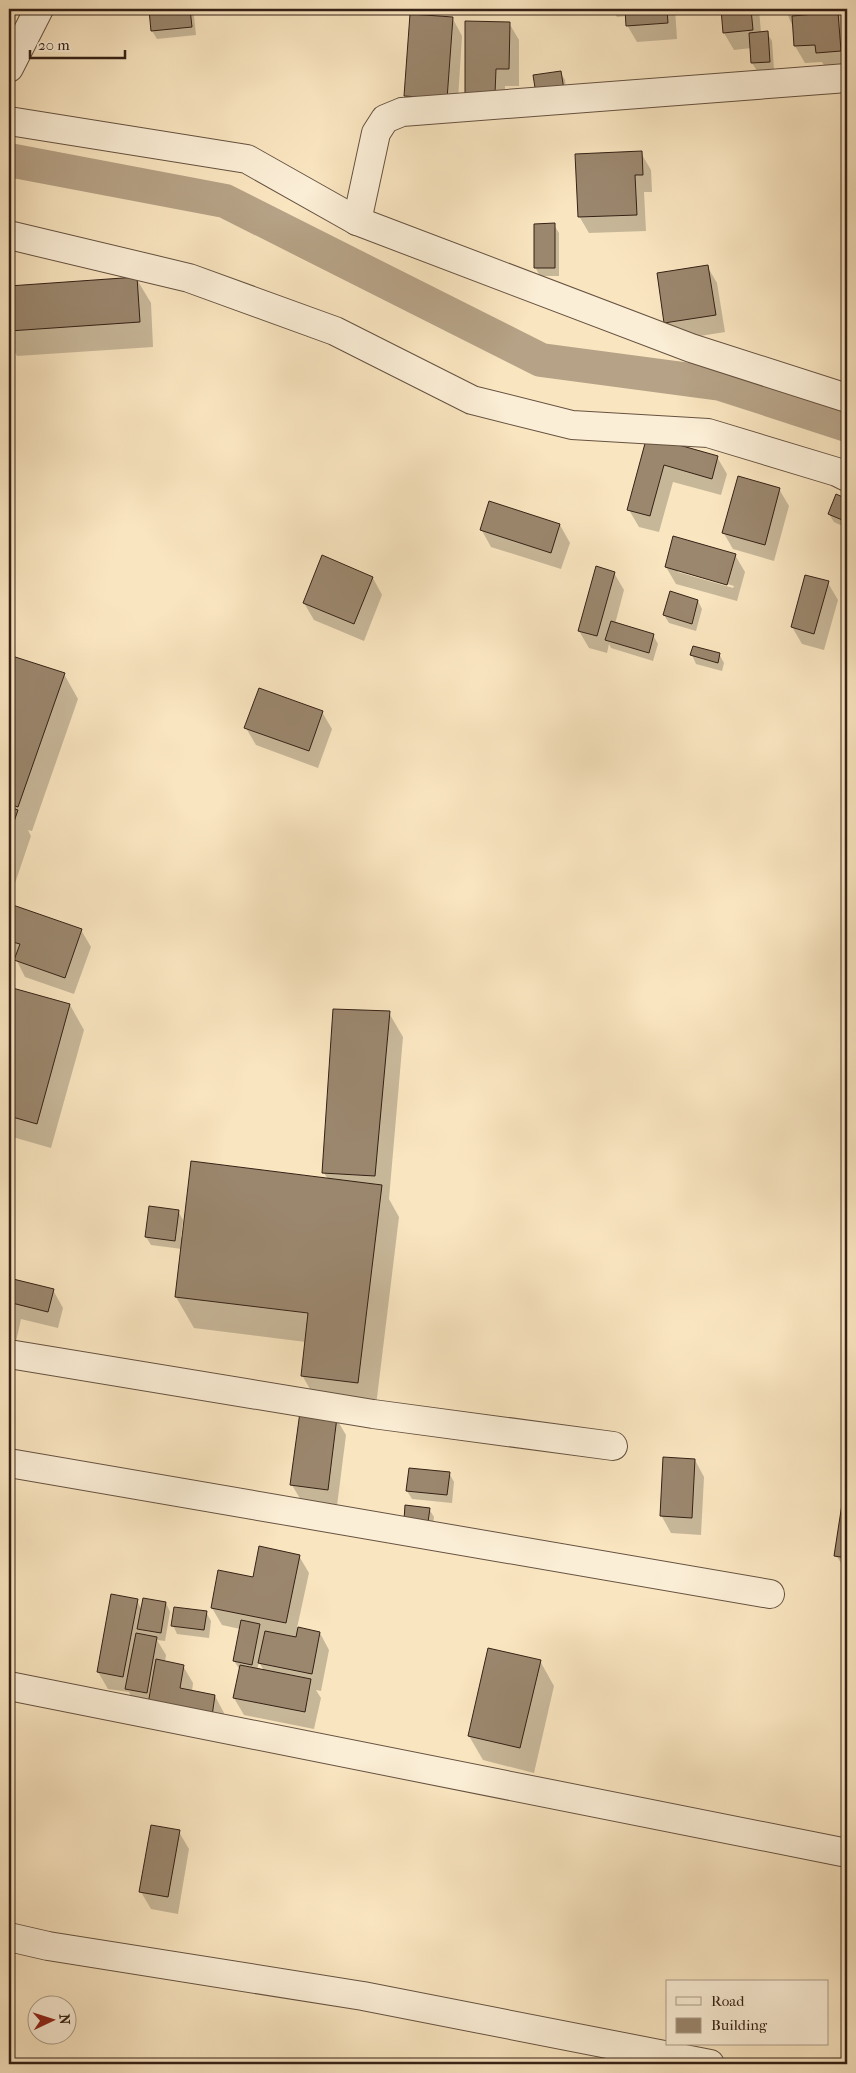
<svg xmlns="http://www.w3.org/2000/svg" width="856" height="2073" viewBox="0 0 856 2073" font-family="'IM FELL French Canon',serif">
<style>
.shadow{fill:#0003;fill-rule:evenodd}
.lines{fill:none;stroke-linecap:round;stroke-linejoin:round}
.canal{stroke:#b6a286;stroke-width:34}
.building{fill:#9b876e;stroke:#352115}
.minor-casing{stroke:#665240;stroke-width:30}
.tertiary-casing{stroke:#665240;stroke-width:30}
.minor{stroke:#fbeed6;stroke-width:28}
.tertiary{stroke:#fbeed6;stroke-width:28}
</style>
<rect width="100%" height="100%" fill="#f9e5c0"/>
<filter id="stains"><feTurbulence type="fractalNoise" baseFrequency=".004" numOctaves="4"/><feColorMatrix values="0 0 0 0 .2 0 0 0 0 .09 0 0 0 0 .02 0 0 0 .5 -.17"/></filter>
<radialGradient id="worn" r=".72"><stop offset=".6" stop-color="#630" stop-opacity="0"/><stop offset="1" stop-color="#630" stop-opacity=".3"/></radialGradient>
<g class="shadow">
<path d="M190,9L194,16L196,35L157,39L152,31L150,12Z"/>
<path d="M596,9H684H675L677,39L637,42L627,25V16L617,17L614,12H598Z"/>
<path d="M719,9H759L761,33H767L772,41L774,70L757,71L752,63L751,48L734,50L724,33L722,11Z"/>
<path d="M785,9H845L847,68L827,70L822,62L805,63L795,46L794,29Z"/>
<path d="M453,19L462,36L457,116L415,113L405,96Z"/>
<path d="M509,23L519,40V86H505L504,111H476Z"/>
<path d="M560,72L565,80L567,98L537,94Z"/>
<path d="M641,153L651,170L652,192H644L646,231L589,233L579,216Z"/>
<path d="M554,225L559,233V276H540L535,267Z"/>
<path d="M707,266L717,283L725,332L675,340L665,323L658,274Z"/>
<path d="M136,278L151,303L153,347L17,356L9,341V287Z"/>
<path d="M648,438L717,457L727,474L721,495L673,482L659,532L639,527L629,510Z"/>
<path d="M779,489L789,506L774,561L733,549L723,532Z"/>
<path d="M837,496L847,500V528L834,522L829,514Z"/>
<path d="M490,503L560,525L570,543L561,569L491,547L481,529Z"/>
<path d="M735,555L745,572L737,601L676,584L666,567ZM678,569L734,586L733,588L678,572Z"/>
<path d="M614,573L624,590L615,624L653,635L658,644L653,661L611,648L609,644L607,653L589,648L579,631Z"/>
<path d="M373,578L382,595L364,641L314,620L304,603Z"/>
<path d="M828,583L838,600L824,650L802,644L792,627Z"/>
<path d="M698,601L702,609L696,631L669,623L664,615Z"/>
<path d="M719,654L724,663L722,671L696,664L692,655Z"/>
<path d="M9,656L64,674L78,699L32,831L28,830L31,836L9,901Z"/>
<path d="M322,712L332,729L318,768L256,745L246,728Z"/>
<path d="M11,906L81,930L91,947L74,994L25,977L16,959L17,956L9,953Z"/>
<path d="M9,988L70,1005L84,1030L51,1148L9,1136Z"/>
<path d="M389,1013L403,1037L389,1199L399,1217L375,1414L320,1407L302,1375L306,1342L194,1328L176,1297L182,1249L151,1245L146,1237L178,1211L183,1220L181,1237H183L328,1179L324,1173Z"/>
<path d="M9,1235L13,1243L10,1280L53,1290L63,1308L58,1328L21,1319L13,1355L9,1354Z"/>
<path d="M336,1418L346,1435L337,1506L302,1502L292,1485Z"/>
<path d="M695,1460L704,1477L701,1535L671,1533L661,1515Z"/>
<path d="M449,1473L454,1482L452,1503L412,1499L407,1491Z"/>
<path d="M845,1492H847V1573L836,1555Z"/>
<path d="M406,1507L429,1509L434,1517L432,1530Z"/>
<path d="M299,1556L309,1573L297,1628L320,1633L329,1650L321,1691L316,1690L321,1698L314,1729L244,1715L234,1698L240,1670L234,1661L240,1629L222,1625L212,1608L254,1579ZM259,1662L264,1671L257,1670Z"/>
<path d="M137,1601L142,1610L166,1603L170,1612L165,1641L157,1640L166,1655L165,1662L183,1666L193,1683L192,1692L215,1696L224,1713L221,1732L136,1706L129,1692L108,1689L98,1672Z"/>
<path d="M206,1612L211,1621L209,1638L177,1634L173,1625Z"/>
<path d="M540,1661L554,1686L534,1773L483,1760L469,1736Z"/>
<path d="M179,1832L189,1849L178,1914L151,1909L141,1892Z"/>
</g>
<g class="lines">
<path class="canal" d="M9,160L225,201L541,360L721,384L847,425"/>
</g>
<g class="building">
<path d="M166,9H190L192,27L151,31L149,10Z"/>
<path d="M625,9H667L668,23L626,26Z"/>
<path d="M721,9H751L753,30L723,33Z"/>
<path d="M783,9H837L784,14Z"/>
<path d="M838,12L841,51L816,53L815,45L794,46L792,16Z"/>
<path d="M410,14L453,17L447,99L404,96Z"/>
<path d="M465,21L510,22L509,69H496L495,94H465Z"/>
<path d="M768,31L770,62L751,63L749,33Z"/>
<path d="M561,71L564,90L536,94L533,75Z"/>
<path d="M642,151L643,175H635L637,215L578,217L575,154Z"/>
<path d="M555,223V268H534V224Z"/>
<path d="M708,265L716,315L664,323L657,273Z"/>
<path d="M137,277L140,322L9,331V286Z"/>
<path d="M647,436L718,456L712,479L664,465L650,516L627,510Z"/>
<path d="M738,476L780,488L765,545L722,533Z"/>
<path d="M836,494L847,499V522L828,514Z"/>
<path d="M489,501L560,524L551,553L480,530Z"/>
<path d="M673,536L736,554L727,585L665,567Z"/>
<path d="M322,555L373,577L354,624L303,603Z"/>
<path d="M596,566L615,572L597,636L578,631Z"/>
<path d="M805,575L829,581L814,634L791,627Z"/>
<path d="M670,591L698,600L692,624L663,615Z"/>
<path d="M611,621L654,634L649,653L605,640Z"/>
<path d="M693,646L720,653L718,663L690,655Z"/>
<path d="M9,655L65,673L18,807L9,804Z"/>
<path d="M259,688L323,711L309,751L244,728Z"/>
<path d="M9,807L18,810L9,836Z"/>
<path d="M10,904L82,929L65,978L14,960L20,944L9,941Z"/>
<path d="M9,987L70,1004L37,1124L9,1116Z"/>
<path d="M333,1009L390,1011L375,1176L322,1173Z"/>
<path d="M191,1161L382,1185L358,1383L301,1376L308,1313L175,1297Z"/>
<path d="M149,1206L179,1210L175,1241L145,1237Z"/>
<path d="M9,1278L54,1289L48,1312L12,1303L9,1316Z"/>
<path d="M300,1412L337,1417L328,1490L290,1485Z"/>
<path d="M663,1457L695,1459L692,1518L660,1516Z"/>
<path d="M409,1468L450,1472L447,1495L406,1491Z"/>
<path d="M844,1491H847V1558L834,1556Z"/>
<path d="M405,1505L430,1508L428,1522L404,1520Z"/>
<path d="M259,1546L300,1555L286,1623L211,1608L218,1570L253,1577Z"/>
<path d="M111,1594L138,1599L123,1677L97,1672Z"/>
<path d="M143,1598L166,1602L161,1633L137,1629Z"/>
<path d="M174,1607L207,1611L204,1630L171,1626Z"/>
<path d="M241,1620L260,1624L252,1665L233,1661Z"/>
<path d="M298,1627L320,1632L312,1674L258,1663L265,1631L296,1637Z"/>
<path d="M136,1633L157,1637L147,1693L125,1689Z"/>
<path d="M488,1648L541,1660L520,1748L468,1736Z"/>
<path d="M156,1659L184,1665L180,1688L215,1695L212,1716L148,1704Z"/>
<path d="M240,1665L311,1679L305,1712L233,1698Z"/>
<path d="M151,1825L180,1830L168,1897L139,1892Z"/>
</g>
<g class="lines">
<g class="minor-casing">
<g id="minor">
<path d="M9,121L247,159L357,221L691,348L847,398"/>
<path d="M357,221L376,133L385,119L402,112L847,78"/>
<path d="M9,235L189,278L335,331L472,400L572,425L708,433L837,472L847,477"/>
<path d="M9,1354L373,1414L613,1446"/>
<path d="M9,1463L770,1594"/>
<path d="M9,1686L847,1853"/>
<path d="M9,1937L48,1946L363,1996L710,2064"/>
</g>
</g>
<g class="tertiary-casing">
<path id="tertiary" d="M9,68L39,9"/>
</g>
<use href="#minor" class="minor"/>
<use href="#tertiary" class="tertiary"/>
</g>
<rect width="856" height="2073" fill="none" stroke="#f9e5c0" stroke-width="30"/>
<rect x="10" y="10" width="836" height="2053" fill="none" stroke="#352115" stroke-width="2.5"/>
<rect x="15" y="15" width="826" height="2043" fill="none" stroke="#352115"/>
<rect x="666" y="1980" width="162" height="65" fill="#fbeed6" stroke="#ac9c89"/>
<rect x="676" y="1997" width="25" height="8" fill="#fbeed6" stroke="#ac9c89"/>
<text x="711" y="2006" font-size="15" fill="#352115">Road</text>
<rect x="676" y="2018" width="25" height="15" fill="#9b876e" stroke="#ac9c89"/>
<text x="711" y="2030" font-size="15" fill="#352115">Building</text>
<g transform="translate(52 2020) rotate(86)"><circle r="24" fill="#fbeed6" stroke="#ac9c89"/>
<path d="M0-4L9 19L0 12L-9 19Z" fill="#8f2418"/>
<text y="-8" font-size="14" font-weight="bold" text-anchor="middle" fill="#352115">N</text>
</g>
<path d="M30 50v8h95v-8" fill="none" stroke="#352115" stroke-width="2.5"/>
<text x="38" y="50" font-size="15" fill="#352115" stroke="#fbeed6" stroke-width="4" paint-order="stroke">20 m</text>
<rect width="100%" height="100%" filter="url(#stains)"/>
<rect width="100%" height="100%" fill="url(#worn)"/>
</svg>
